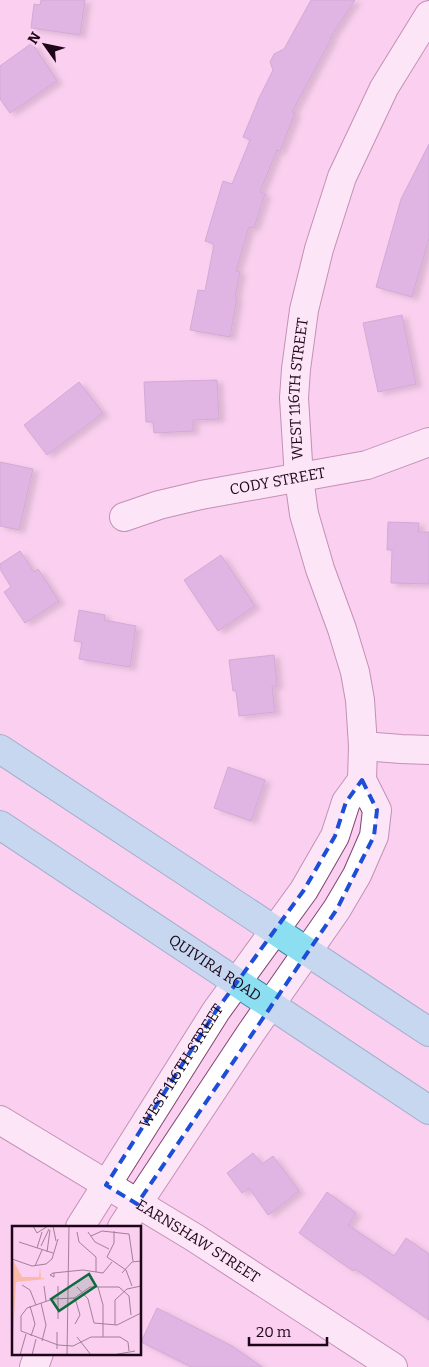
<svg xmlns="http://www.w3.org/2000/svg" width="429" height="1367" viewBox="0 0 429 1367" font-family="Bitter,serif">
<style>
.building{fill:#c092d4;stroke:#a77aba;filter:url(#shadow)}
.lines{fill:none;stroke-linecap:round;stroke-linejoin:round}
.minor-casing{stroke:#814373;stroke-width:30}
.major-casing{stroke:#3385a0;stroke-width:30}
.minor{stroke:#fff;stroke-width:28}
.major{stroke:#8bdff1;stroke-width:28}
.marked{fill:none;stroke:#1d4ed8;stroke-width:4;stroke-dasharray:10 6;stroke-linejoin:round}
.labels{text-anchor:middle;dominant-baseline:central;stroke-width:4;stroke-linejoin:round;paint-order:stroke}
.street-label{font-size:15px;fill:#1e061a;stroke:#facfef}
.inset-road{fill:none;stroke:#a27f9a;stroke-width:1}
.view{fill:#0f6b3f;fill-opacity:0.15;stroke:#0f6b3f;stroke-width:2.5}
.inset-edge{fill:none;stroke:#1e061a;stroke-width:2.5}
</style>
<defs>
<filter id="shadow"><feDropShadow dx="5.5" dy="3" stdDeviation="2.5" flood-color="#0004"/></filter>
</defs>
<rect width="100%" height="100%" fill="#facfef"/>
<g class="building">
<path d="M41,0H85L80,35L31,28L34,4L40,5Z"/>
<path d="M311,0H355L330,38L331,39L292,112L295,113L280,151L277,150L260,192L265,194L254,228L249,227L236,271L240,272L235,297L237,298L230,337L190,330L198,290L205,291L214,244L205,241L223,181L232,184L250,140L243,137L259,98L273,70L270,62L274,54L284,49Z"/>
<path d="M32,43L57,81L10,113L0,99V66Z"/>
<path d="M429,144V238L412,297L376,287L401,199Z"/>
<path d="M402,315L416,384L378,392L363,323Z"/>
<path d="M217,380L219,419L193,420V431L154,433L153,422H146L144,382Z"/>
<path d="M79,382L103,413L47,455L24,425Z"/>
<path d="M0,462L33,469L19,530L0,526Z"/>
<path d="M388,522L419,523L418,532H429V584L391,583L392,550H387Z"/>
<path d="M20,551L34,572L38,569L59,601L25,623L4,592L11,587L0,569V564Z"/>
<path d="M221,555L255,606L218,631L184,580Z"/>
<path d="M79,610L105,615L104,620L136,626L130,667L79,659L82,642L74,641Z"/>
<path d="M274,655L277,686H272L275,712L239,716L236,691H233L229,660Z"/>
<path d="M228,767L265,780L251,821L214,808Z"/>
<path d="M253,1153L262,1164L273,1156L299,1191L268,1215L249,1188L242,1193L227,1173Z"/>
<path d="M327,1192L356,1213L348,1225L394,1256L406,1238L429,1254V1320L355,1269L353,1271L299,1233Z"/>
<path d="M157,1308L232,1346L262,1367H191L141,1342Z"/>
</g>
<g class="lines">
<g class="minor-casing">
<g id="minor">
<path id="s1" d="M124,517L159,505L201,495L367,465L429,442"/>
<path d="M363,746L401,749L429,750"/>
<path id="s2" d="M0,1120L195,1238L393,1367"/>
<path id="s3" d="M80,1227L216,1011L304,890L335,836L346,802L362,780"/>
<path id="s4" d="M122,1227L250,1034L337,909L357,875L374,836L377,810L362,780L363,746L360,700L355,672L342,629L320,569L304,514L299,478L294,398L296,369L304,310L319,249L342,177L384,88L429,15"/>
<path d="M34,1367L39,1353"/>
</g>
</g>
<g class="major-casing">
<g id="major">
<path d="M0,749L429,1032"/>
<path id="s5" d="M0,825L429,1110"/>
</g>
</g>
<use href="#minor" class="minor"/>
<use href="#major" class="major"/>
</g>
<path d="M0 0H429V1367H0ZM362,780L377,810L374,836L337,909L137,1204L106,1185L216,1011L304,890L335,836L346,802Z" fill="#facfef" fill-opacity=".55" fill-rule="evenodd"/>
<path class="marked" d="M362,780L377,810L374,836L337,909L137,1204L106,1185L216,1011L304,890L335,836L346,802Z"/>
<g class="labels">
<g class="street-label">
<text stroke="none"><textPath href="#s4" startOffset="926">WEST 116TH STREET</textPath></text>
<text stroke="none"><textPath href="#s1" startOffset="158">CODY STREET</textPath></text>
<text stroke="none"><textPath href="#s5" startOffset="258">QUIVIRA ROAD</textPath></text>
<text stroke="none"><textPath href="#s3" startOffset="190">WEST 116TH STREET</textPath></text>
<text stroke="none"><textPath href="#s2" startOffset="232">EARNSHAW STREET</textPath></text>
</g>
</g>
<g transform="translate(12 1226)">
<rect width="129" height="129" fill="#facfef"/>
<path d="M1,34L10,51H27L28,41L29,52L34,53L4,56L0,129Z" fill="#f9baa8"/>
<path class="inset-road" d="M21,0L25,7L36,0M41,0L44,15M102,5V17L95,31L114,44L120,60M65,6L67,16L84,31V46M76,6L83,16L97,23M117,8L121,35M79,10L90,5L117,8M7,16L41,27M29,20L37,3M25,22L30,6M35,26L38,4M0,33L20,40L34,38L40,33L46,13M23,40L30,24M42,47V51L38,49L41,47L71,44L91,47L100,36M110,47L120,36L129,35M10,59L18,64L24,79M32,60L34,75M46,60V93M65,61L76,73L82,97M86,61L91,79V111M62,72L41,73L15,82L9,90V105L46,119L61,120L79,111H108L116,116L117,125M63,72L68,89L63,98M61,73L78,61H107L117,70L119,89M29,77L34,99L30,115M18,80L23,98L19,110M82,97L105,99L129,87M103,99V74L115,63L129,60M65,111L79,129M45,123V106M8,129L14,108M20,129L24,113M55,129L57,0M101,129L123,125"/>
<path class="view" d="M77,48L84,60L47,85L39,73Z"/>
<rect width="129" height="129" class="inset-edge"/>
</g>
<g transform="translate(45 45) rotate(303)" stroke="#facfef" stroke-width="4" paint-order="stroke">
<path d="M0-4L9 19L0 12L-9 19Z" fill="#1e061a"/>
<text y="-8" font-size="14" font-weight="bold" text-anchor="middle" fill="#1e061a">N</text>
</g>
<path d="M249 1337v8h78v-8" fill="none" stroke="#1e061a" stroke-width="2.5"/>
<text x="256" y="1337" font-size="15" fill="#1e061a" stroke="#facfef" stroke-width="4" paint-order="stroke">20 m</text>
</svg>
